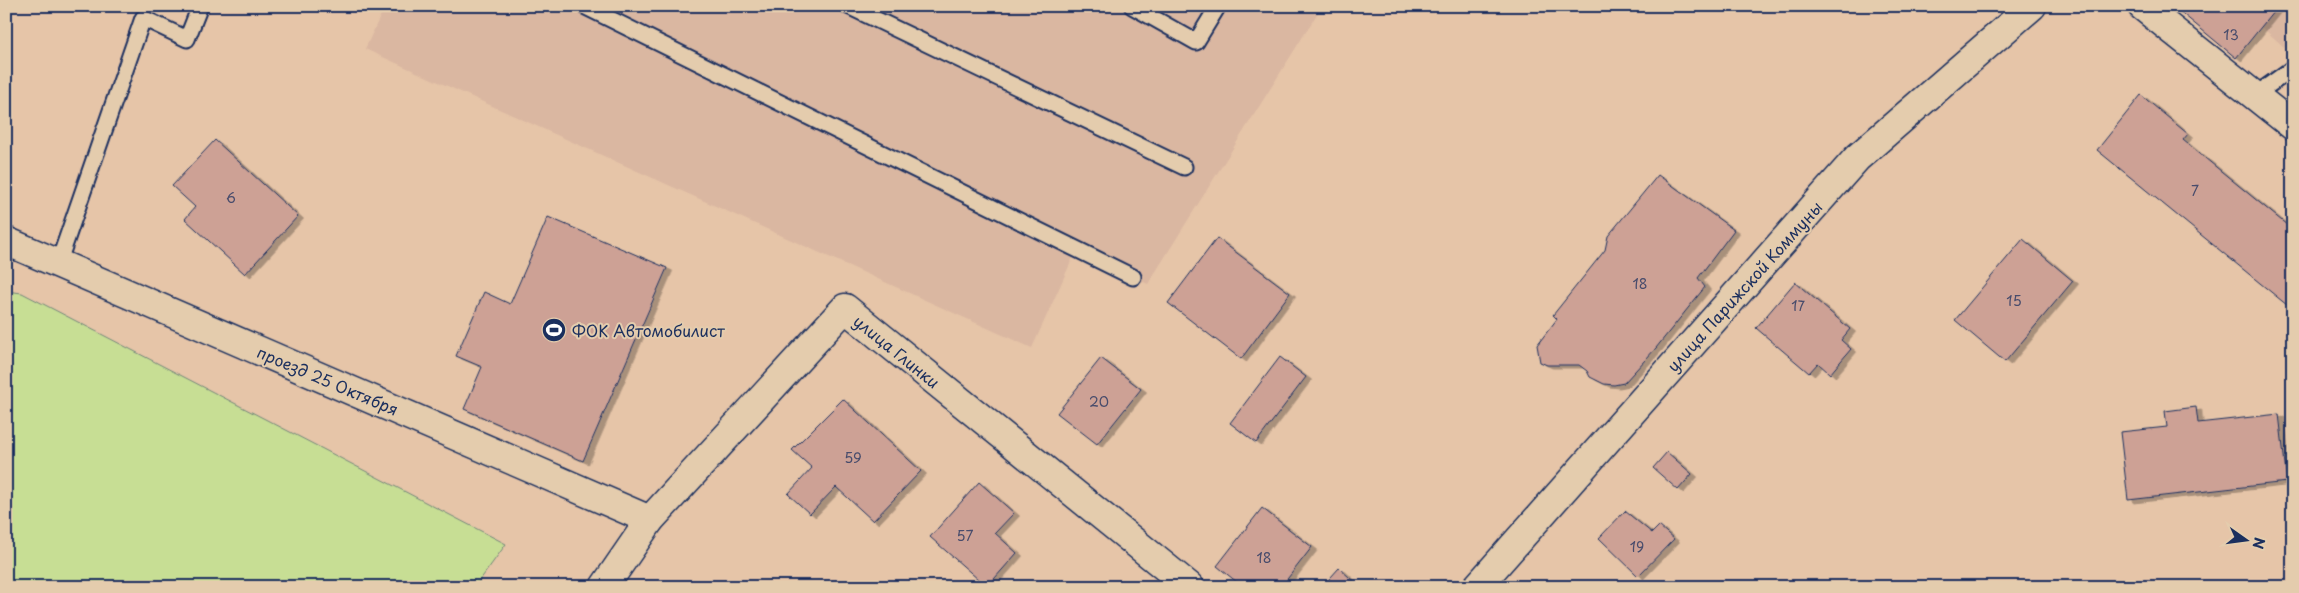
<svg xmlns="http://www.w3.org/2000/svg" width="2299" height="593" viewBox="0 0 2299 593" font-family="'Playpen Sans',sans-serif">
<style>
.built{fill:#dab7a1}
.green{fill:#c7de94;stroke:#718679}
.building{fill:#cda195;stroke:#1b2f5e;filter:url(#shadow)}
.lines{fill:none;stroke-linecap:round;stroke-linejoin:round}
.service-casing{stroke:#1b2f5e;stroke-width:19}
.minor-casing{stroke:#1b2f5e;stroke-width:31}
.tertiary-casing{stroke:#1b2f5e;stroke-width:31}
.service{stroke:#e4ccad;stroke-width:15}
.minor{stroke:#e4ccad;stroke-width:28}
.tertiary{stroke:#e4ccad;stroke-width:28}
.labels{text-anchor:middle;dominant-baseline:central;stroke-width:4;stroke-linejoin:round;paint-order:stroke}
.number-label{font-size:14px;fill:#484c6c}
.street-label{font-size:16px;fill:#1b2f5e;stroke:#e4ccad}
.poi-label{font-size:16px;fill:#1b2f5e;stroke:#e4ccad;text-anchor:start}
</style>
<defs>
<filter id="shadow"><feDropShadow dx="5.5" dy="3" stdDeviation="0" flood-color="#0004"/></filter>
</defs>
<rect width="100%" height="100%" fill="#e6c5a8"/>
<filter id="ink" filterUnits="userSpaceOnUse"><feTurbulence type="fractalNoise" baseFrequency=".02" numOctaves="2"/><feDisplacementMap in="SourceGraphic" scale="10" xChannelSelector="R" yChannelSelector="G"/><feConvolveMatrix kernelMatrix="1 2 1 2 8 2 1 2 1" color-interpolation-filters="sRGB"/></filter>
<g filter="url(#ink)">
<g class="built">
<path d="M385,6H1322L1148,284L1075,253L1032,348L365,49Z"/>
<path d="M2238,6H2293V55Z"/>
</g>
<path class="green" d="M6,291L22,293L506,544L475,587H6Z"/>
<g class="building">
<path d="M2180,6H2278L2236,58L2178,10Z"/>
<path d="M2141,95L2188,134L2183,140L2293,230V310L2097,150Z"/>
<path d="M215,140L298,216L245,274L185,219L195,207L172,186Z"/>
<path d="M1658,175L1734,230L1698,278L1705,287L1656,348L1624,383L1614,385L1604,384L1590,377L1587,371L1579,365H1547L1540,362L1537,345L1557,319L1553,315L1605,250L1608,236Z"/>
<path d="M548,217L667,268L583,461L464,409L482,367L456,356L484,292L510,304Z"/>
<path d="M1217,238L1290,293L1241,359L1168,303Z"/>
<path d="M2023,239L2073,281L2005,362L1955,320Z"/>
<path d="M1795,282L1850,329L1841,340L1851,349L1830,374L1818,363L1809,373L1756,328Z"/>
<path d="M1280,357L1306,377L1256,443L1230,423Z"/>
<path d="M1101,358L1141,389L1097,444L1057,413Z"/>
<path d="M843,399L921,471L873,521L836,487L810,514L788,494L812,468L792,450Z"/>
<path d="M2196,407L2198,423L2279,414L2287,482L2128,500L2120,432L2167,427L2165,411Z"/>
<path d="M1667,452L1692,474L1678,490L1653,468Z"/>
<path d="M979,482L1014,513L995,533L1017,553L987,587L930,537Z"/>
<path d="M1262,508L1312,547L1281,587H1243L1217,566Z"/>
<path d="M1625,511L1652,533L1659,526L1674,539L1638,576L1599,538Z"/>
<path d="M1339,568L1360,587H1322Z"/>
</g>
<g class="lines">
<g class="service-casing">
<g id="service">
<path d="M584,6L1133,277"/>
<path d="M848,6L1184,167"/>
<path d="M1132,6L1196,42L1218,6"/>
<path d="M2255,95L2293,68"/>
<path d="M58,264L143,18L187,39L200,6"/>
</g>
</g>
<g class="minor-casing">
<g id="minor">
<path d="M2142,6L2293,126"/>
<path d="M6,241L650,520"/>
<path d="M604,587L650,520L845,308L1190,587"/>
</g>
</g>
<g class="tertiary-casing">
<path id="tertiary" d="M1477,587L1857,158L2032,6"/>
</g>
<use href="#service" class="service"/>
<use href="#minor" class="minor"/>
<use href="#tertiary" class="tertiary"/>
</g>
</g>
<defs>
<g id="stadium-disc" transform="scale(1.25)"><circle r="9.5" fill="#1b2f5e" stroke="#e4ccad"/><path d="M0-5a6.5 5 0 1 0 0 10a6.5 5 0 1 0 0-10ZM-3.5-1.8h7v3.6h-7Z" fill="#fff"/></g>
</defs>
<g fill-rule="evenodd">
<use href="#stadium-disc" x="554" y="330"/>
</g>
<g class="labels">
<g class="number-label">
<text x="2231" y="34">13</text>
<text x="2195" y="190">7</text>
<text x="231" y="197">6</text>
<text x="1640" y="283">18</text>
<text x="2014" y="300">15</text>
<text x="1798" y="305">17</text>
<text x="1099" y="401">20</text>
<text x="853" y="457">59</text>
<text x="965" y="535">57</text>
<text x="1637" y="546">19</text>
<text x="1264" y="557">18</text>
</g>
<g class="street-label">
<text transform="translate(1744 286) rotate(-48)">улица Парижской Коммуны</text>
<text transform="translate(897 351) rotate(39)">улица Глинки</text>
<text transform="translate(328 380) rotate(23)">проезд 25 Октября</text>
</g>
<g class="poi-label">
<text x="572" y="330">ФОК Автомобилист</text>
</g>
</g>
<rect width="2299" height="593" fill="none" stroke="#e4ccad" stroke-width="25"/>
<rect x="12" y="12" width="2274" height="568" fill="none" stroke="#1b2f5e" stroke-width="2" filter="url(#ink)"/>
<g transform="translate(2246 540) rotate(104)" stroke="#e4ccad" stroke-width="4" paint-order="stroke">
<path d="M0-4L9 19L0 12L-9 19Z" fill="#1b2f5e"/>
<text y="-8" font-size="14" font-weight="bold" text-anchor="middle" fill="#1b2f5e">N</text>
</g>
</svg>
